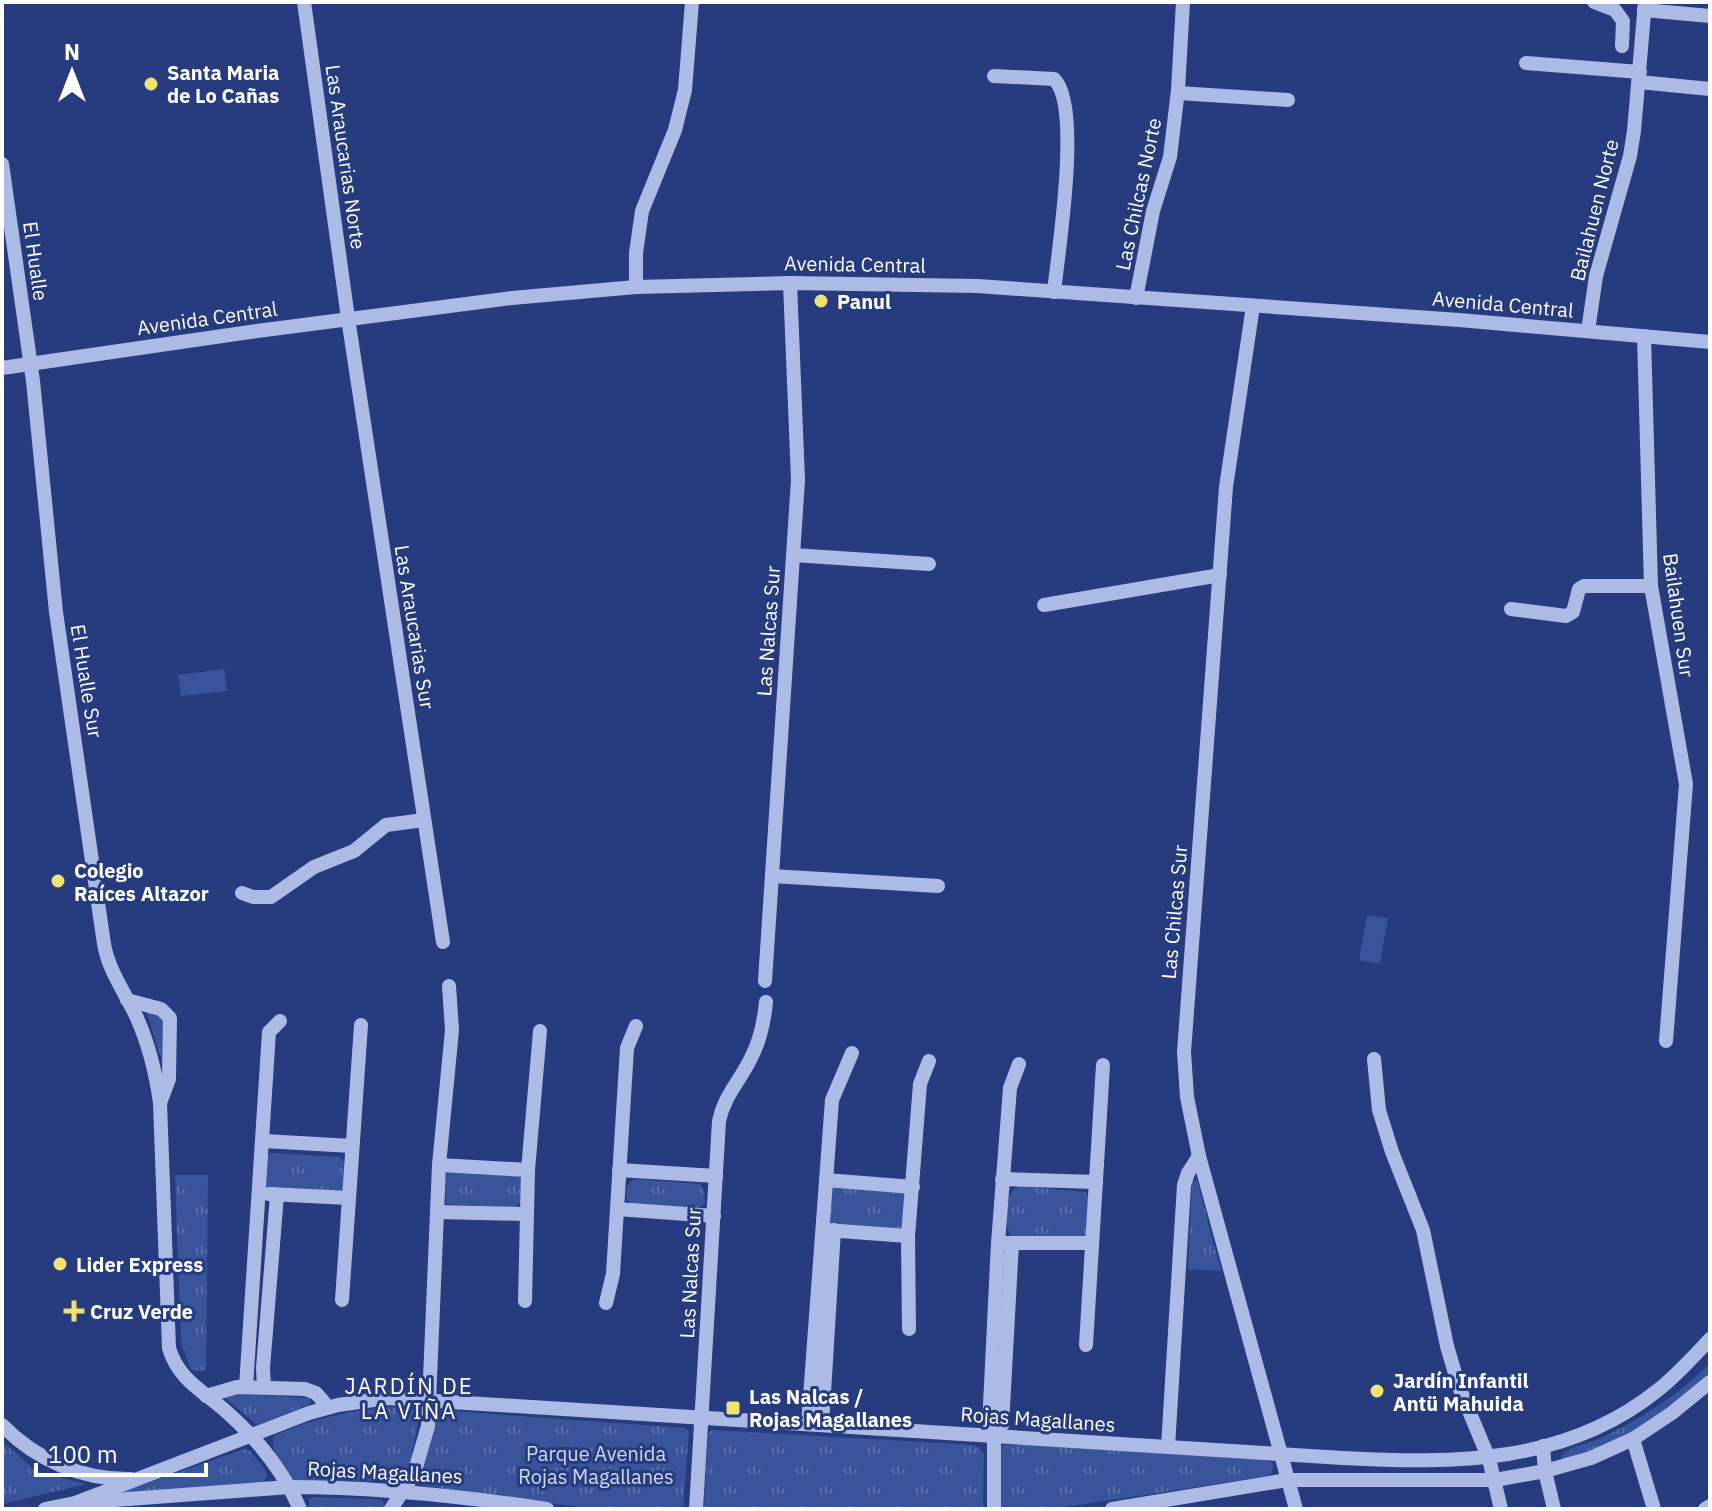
<svg xmlns="http://www.w3.org/2000/svg" width="1712" height="1511" viewBox="0 0 1712 1511" font-family="'IBM Plex Sans',sans-serif">
<style>
.grass{fill:url(#grass-tufts)}
.garden{fill:#3a549c}
.lines{fill:none;stroke-linecap:round;stroke-linejoin:round}
.minor{stroke:#acbbe6;stroke-width:14}
.poi-dot{fill:#efe271;stroke:#263c7f;stroke-width:3}
.labels{text-anchor:middle;dominant-baseline:central;stroke-width:6;stroke-linejoin:round;paint-order:stroke}
.poi-label{font-size:20px;font-weight:bold;fill:#fff;stroke:#263c7f;text-anchor:start}
.street-label{font-size:20px;fill:#fff;stroke:#263c7f}
.park-label{font-size:20px;fill:#cfd9f5;stroke:#263c7f}
.neighbourhood-label{font-size:22px;letter-spacing:2px;fill:#fff;stroke:#263c7f}
</style>
<defs>
<pattern id="grass-tufts" width="24" height="20" patternUnits="userSpaceOnUse" patternTransform="scale(2)"><rect width="24" height="20" fill="#3a549c"/><path d="M3 7l-1-3M5 7V3M7 7l1-3M15 17l-1-3M17 17v-4M19 17l1-3" fill="none" stroke="#586eab"/></pattern>
</defs>
<rect width="100%" height="100%" fill="#263c7f"/>
<g class="grass">
<path d="M146,1010C174,1018 167,1044 164,1068Z"/>
<path d="M271,1153L340,1157L345,1164V1192L263,1189L267,1156Z"/>
<path d="M449,1173L518,1176L523,1182L521,1203L512,1208L446,1204L445,1178Z"/>
<path d="M175,1175H208L206,1371L191,1370L181,1343Z"/>
<path d="M635,1179L700,1184L704,1190L705,1203L696,1210L634,1205L627,1200C626,1191 625,1183 635,1179Z"/>
<path d="M1197,1180L1221,1271L1188,1269L1192,1182Z"/>
<path d="M1018,1186L1085,1192L1089,1197L1086,1238L1012,1237C1002,1226 1005,1193 1018,1186Z"/>
<path d="M833,1187L905,1192L904,1229L828,1223V1193Z"/>
<path d="M1710,1363V1376C1668,1413 1618,1444 1564,1460L1561,1458C1566,1446 1587,1444 1599,1439C1639,1420 1679,1395 1710,1363Z"/>
<path d="M226,1393L309,1398L311,1400L310,1404L257,1425L224,1397Z"/>
<path d="M389,1407L415,1409L419,1416L408,1475L398,1482L291,1480C284,1467 269,1451 274,1436C311,1419 348,1411 389,1407Z"/>
<path d="M437,1410L685,1428L689,1432L683,1509H593L425,1486L417,1482Z"/>
<path d="M712,1430L975,1445L984,1453L983,1509H704L708,1434Z"/>
<path d="M2,1441L37,1472L86,1484L2,1504Z"/>
<path d="M1011,1444L1267,1460L1273,1464L1272,1472L1268,1476L1052,1509H999L1001,1452L1003,1445Z"/>
<path d="M244,1449L249,1450L264,1468L267,1475L264,1482L111,1496Z"/>
<path d="M313,1497L375,1499L382,1500L385,1506L382,1509H309V1499Z"/>
</g>
<g class="garden">
<path d="M224,669L227,691L181,696L178,675Z"/>
<path d="M1367,915L1388,918L1380,964L1359,960Z"/>
</g>
<g class="lines">
<g class="minor">
<path d="M304,2L348,318L443,942"/>
<path d="M1594,2L1615,10L1623,21L1622,46"/>
<path d="M1644,10L1710,16"/>
<path d="M1526,63L1640,72"/>
<path d="M994,76L1054,79C1082,105 1058,252 1054,292"/>
<path d="M1639,82L1710,89"/>
<path d="M1178,93L1288,100"/>
<path d="M2,164L33,381L56,612L104,944C109,972 125,992 137,1018C149,1045 156,1074 160,1103L169,1348C179,1382 206,1392 230,1415C259,1441 284,1473 300,1509"/>
<path d="M636,287V253L642,211L675,130L685,90L692,2"/>
<path d="M1136,298L1153,211L1170,157L1178,90L1183,2"/>
<path d="M1253,306L1226,487L1184,1052L1187,1097L1199,1156L1296,1509"/>
<path d="M1588,331L1596,276L1630,156L1634,131L1645,2"/>
<path d="M1644,336L1651,586L1686,784L1666,1041"/>
<path d="M2,368L257,331L512,298L636,287L790,283L977,286L1459,320L1710,342"/>
<path d="M793,555L929,564"/>
<path d="M1044,605L1220,575"/>
<path d="M1511,609L1566,616L1573,612L1579,589L1584,586H1651"/>
<path d="M772,876L938,886"/>
<path d="M242,893L253,897H271L314,867L354,851L386,825L424,820"/>
<path d="M765,981L798,480L790,283"/>
<path d="M127,1000L161,1009L170,1018L169,1079L160,1103"/>
<path d="M1374,1059L1379,1110L1392,1152L1423,1230L1447,1346L1459,1387L1489,1459L1501,1509"/>
<path d="M264,1141L352,1146"/>
<path d="M439,1165L528,1170"/>
<path d="M619,1170L716,1176"/>
<path d="M1002,1179L1096,1182"/>
<path d="M826,1180L913,1187"/>
<path d="M269,1194L349,1198"/>
<path d="M617,1209L714,1216"/>
<path d="M438,1212L526,1214"/>
<path d="M826,1230L908,1236"/>
<path d="M1002,1243H1091"/>
<path d="M342,1300L361,1025"/>
<path d="M525,1301L528,1170L540,1031"/>
<path d="M606,1303L613,1274L627,1048L636,1026"/>
<path d="M909,1329L908,1236L920,1084L929,1061"/>
<path d="M1086,1345L1103,1065"/>
<path d="M246,1387L269,1032L280,1021"/>
<path d="M264,1387L263,1368L277,1195"/>
<path d="M206,1396L237,1387L305,1389L316,1393L328,1407"/>
<path d="M808,1424L832,1100L852,1053"/>
<path d="M2,1425C36,1460 82,1480 131,1479"/>
<path d="M822,1425L834,1230"/>
<path d="M994,1436L1002,1425L1012,1243"/>
<path d="M1633,1439L1654,1509"/>
<path d="M1543,1446L1545,1471L1554,1509"/>
<path d="M1168,1447L1184,1185L1188,1173L1199,1156"/>
<path d="M88,1502L289,1487C376,1487 461,1496 547,1509"/>
<path d="M45,1509L75,1503L309,1413L338,1405L388,1398L1343,1458C1455,1464 1566,1464 1658,1390C1677,1375 1693,1357 1710,1339"/>
<path d="M391,1509L414,1474L428,1426L439,1165L452,1030L449,986"/>
<path d="M696,1509L719,1121C724,1096 740,1081 751,1058C760,1041 764,1022 766,1002"/>
<path d="M994,1509V1436L989,1425L998,1243L1010,1088L1019,1064"/>
<path d="M1112,1509L1287,1480H1495L1545,1471L1591,1458L1633,1439L1672,1413L1710,1382"/>
<path d="M1705,1509L1710,1506"/>
</g>
</g>
<g class="poi-dot">
<circle cx="151" cy="84" r="8"/>
<circle cx="821" cy="301" r="8"/>
<circle cx="58" cy="881" r="8"/>
<circle cx="60" cy="1264" r="8"/>
<path d="M70 1299h8v8h8v8h-8v8h-8v-8h-8v-8h8z"/>
<circle cx="1377" cy="1391" r="8"/>
<rect x="725" y="1400" width="16" height="16" rx="4"/>
</g>
<g class="labels">
<g class="poi-label">
<text x="167" y="72">Santa Maria<tspan x="167" dy="23">de Lo Cañas</tspan></text>
<text x="837" y="301">Panul</text>
<text x="74" y="870">Colegio<tspan x="74" dy="23">Raíces Altazor</tspan></text>
<text x="76" y="1264">Lider Express</text>
<text x="90" y="1311">Cruz Verde</text>
<text x="1393" y="1380">Jardín Infantil<tspan x="1393" dy="23">Antü Mahuida</tspan></text>
<text x="749" y="1396">Las Nalcas /<tspan x="749" dy="23">Rojas Magallanes</tspan></text>
</g>
<g class="street-label">
<text transform="translate(346 157) rotate(82)">Las Araucarias Norte</text>
<text transform="translate(1138 194) rotate(-78)">Las Chilcas Norte</text>
<text transform="translate(1594 210) rotate(-76)">Bailahuen Norte</text>
<text transform="translate(36 261) rotate(82)">El Hualle</text>
<text transform="translate(855 264) rotate(1)">Avenida Central</text>
<text transform="translate(1503 304) rotate(5)">Avenida Central</text>
<text transform="translate(207 318) rotate(-8)">Avenida Central</text>
<text transform="translate(1679 615) rotate(82)">Bailahuen Sur</text>
<text transform="translate(415 627) rotate(81)">Las Araucarias Sur</text>
<text transform="translate(768 631) rotate(-86)">Las Nalcas Sur</text>
<text transform="translate(87 681) rotate(81)">El Hualle Sur</text>
<text transform="translate(1174 912) rotate(-85)">Las Chilcas Sur</text>
<text transform="translate(690 1273) rotate(-87)">Las Nalcas Sur</text>
<text transform="translate(1038 1419) rotate(4)">Rojas Magallanes</text>
<text transform="translate(385 1472) rotate(3)">Rojas Magallanes</text>
</g>
<g class="park-label">
<text x="596" y="1453">Parque Avenida<tspan x="596" dy="23">Rojas Magallanes</tspan></text>
</g>
<g class="neighbourhood-label">
<text x="409" y="1385">JARDÍN DE<tspan x="409" dy="25">LA VIÑA</tspan></text>
</g>
</g>
<rect width="1712" height="1511" fill="none" stroke="#ffffff" stroke-width="8"/>
<g transform="translate(72 72)" stroke="#263c7f" stroke-width="6" paint-order="stroke">
<path d="M0-6L14 30L0 20L-14 30Z" fill="#ffffff"/>
<text y="-12" font-size="22" font-weight="bold" text-anchor="middle" fill="#ffffff">N</text>
</g>
<path d="M36 1463v12h170v-12" fill="none" stroke="#ffffff" stroke-width="4"/>
<text x="48" y="1463" font-size="24" fill="#ffffff" stroke="#263c7f" stroke-width="6" paint-order="stroke">100 m</text>
</svg>
